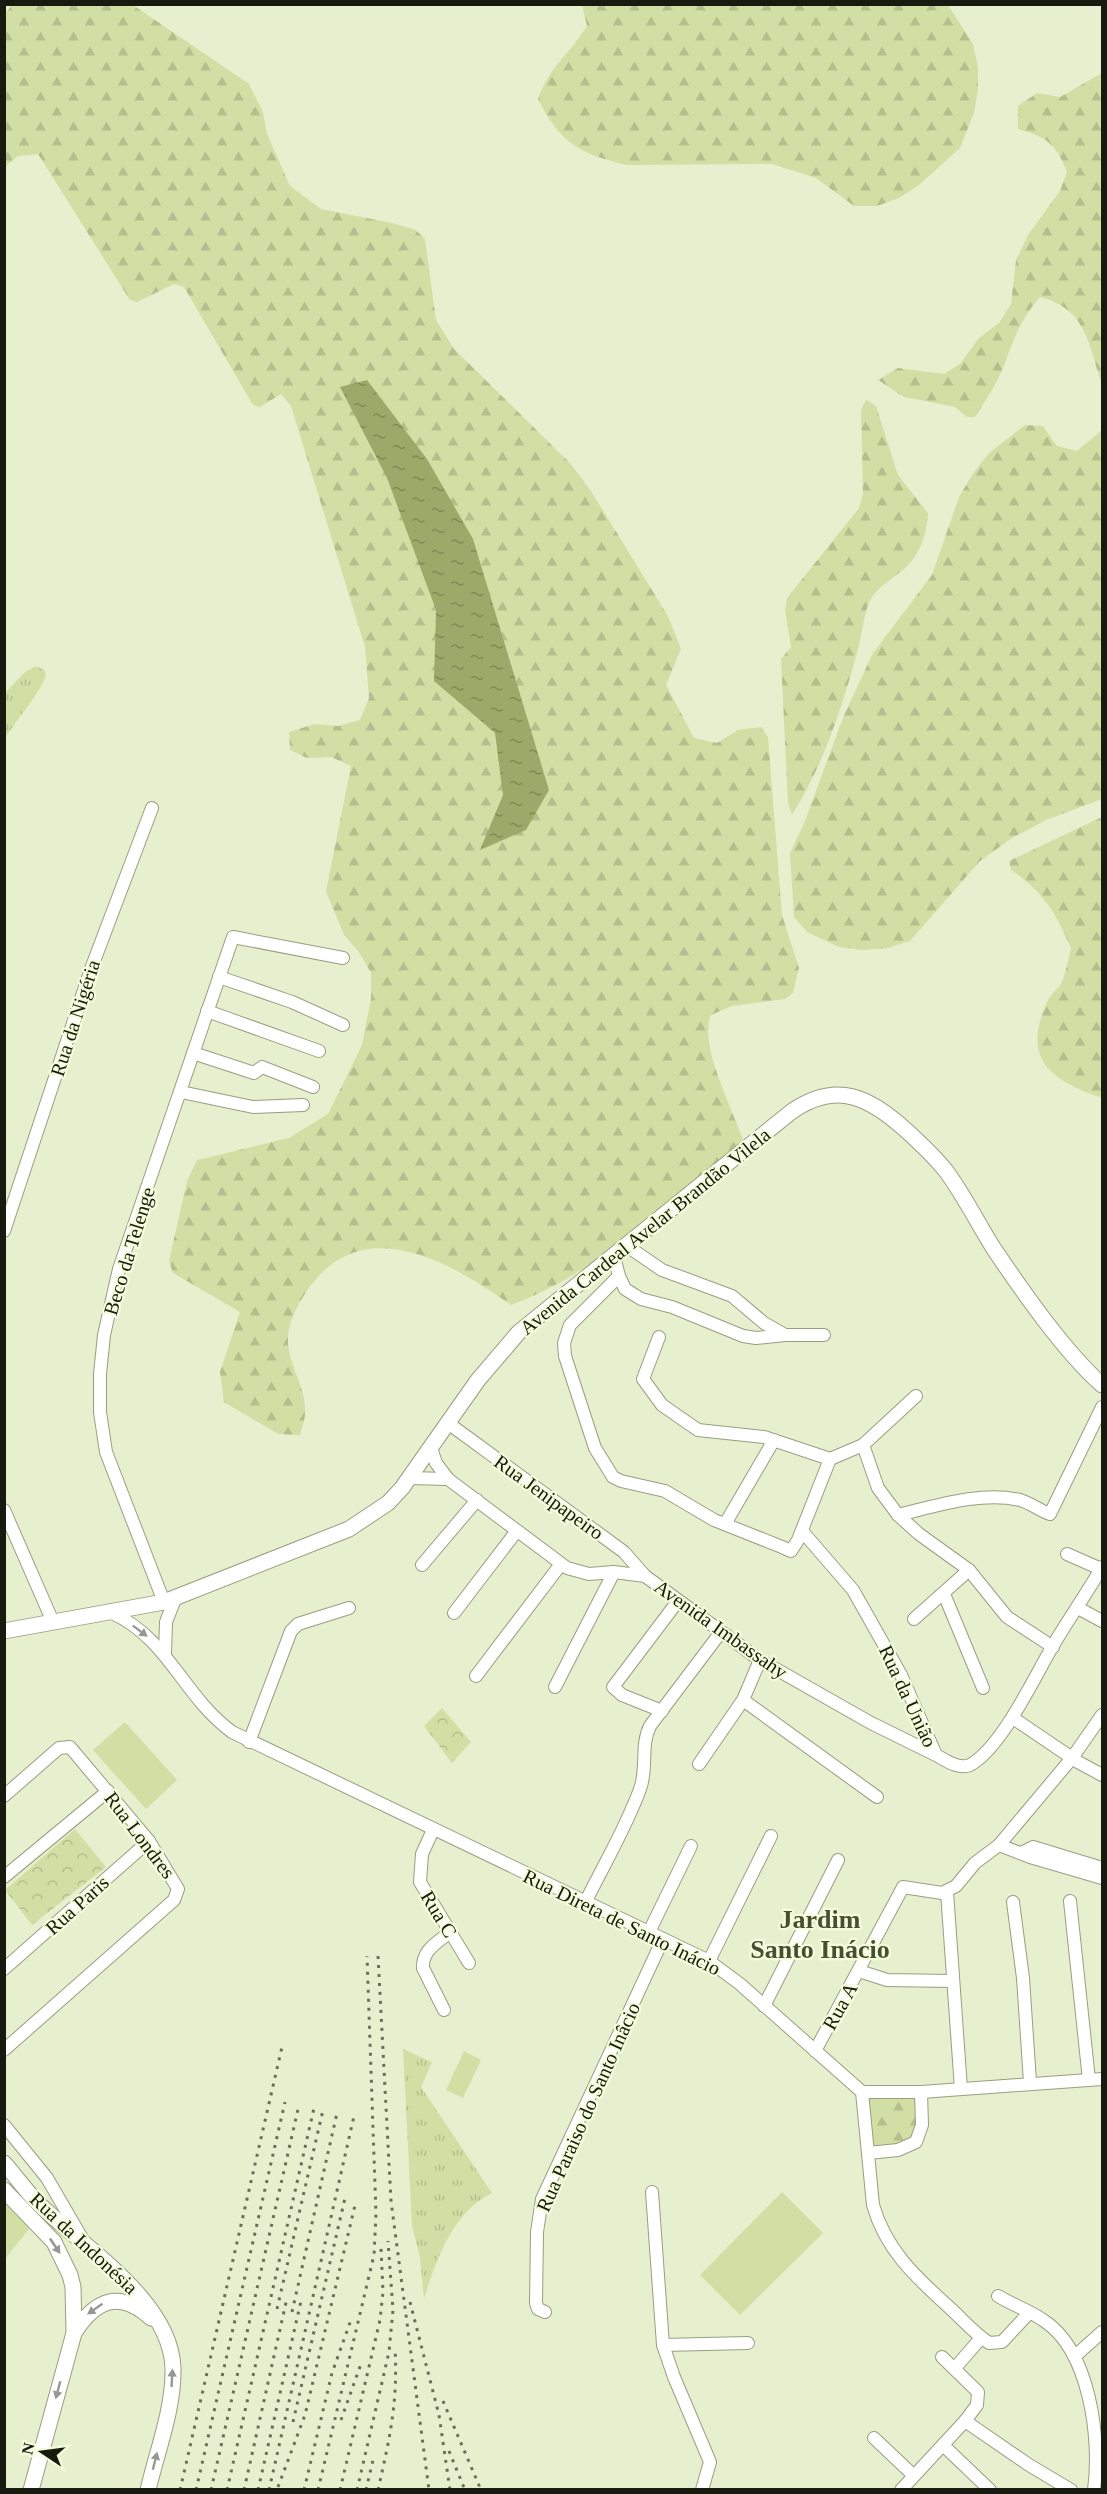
<svg xmlns="http://www.w3.org/2000/svg" width="1107" height="2494" viewBox="0 0 1107 2494" font-family="'Times New Roman',serif">
<style>
.grass{fill:url(#grass-tufts)}
.forest{fill:url(#forest-firs)}
.park{fill:url(#park-crowns)}
.garden{fill:#d1dfa4}
.water{fill:url(#water-ripples)}
.lines{fill:none;stroke-linecap:round;stroke-linejoin:round}
.minor-casing{stroke:#979f80;stroke-width:14}
.major-casing{stroke:#979f80;stroke-width:17}
.minor{stroke:#fff;stroke-width:12}
.major{stroke:#fff;stroke-width:15}
.rail{stroke:#6a6f5a;stroke-width:3;stroke-dasharray:3 6;stroke-linecap:butt}
.oneway{fill:#979893}
.labels{text-anchor:middle;dominant-baseline:central;stroke-width:4.5;stroke-linejoin:round;paint-order:stroke}
.street-label{font-size:20px;fill:#171a0e;stroke:#f4fddb}
.district-label{font-size:26px;font-weight:bold;fill:#484e32;stroke:#f4fddb}
</style>
<defs>
<pattern id="grass-tufts" width="24" height="20" patternUnits="userSpaceOnUse" patternTransform="scale(1.5)"><rect width="24" height="20" fill="#d1dfa4"/><path d="M3 7l-1-3M5 7V3M7 7l1-3M15 17l-1-3M17 17v-4M19 17l1-3" fill="none" stroke="#b3bf8c"/></pattern>
<pattern id="forest-firs" width="22" height="20" patternUnits="userSpaceOnUse" patternTransform="scale(1.5)"><rect width="22" height="20" fill="#d1dfa4"/><path d="M5 1l3.5 6h-7zM16 11l3.5 6h-7z" fill="#b3bf8c"/></pattern>
<pattern id="park-crowns" width="20" height="18" patternUnits="userSpaceOnUse" patternTransform="scale(1.5)"><rect width="20" height="18" fill="#d1dfa4"/><path d="M2 6a3 3 0 1 1 6 0M12 15a3 3 0 1 1 6 0" fill="none" stroke="#b3bf8c"/></pattern>
<pattern id="water-ripples" width="26" height="14" patternUnits="userSpaceOnUse" patternTransform="scale(1.5)"><rect width="26" height="14" fill="#9caa69"/><path d="M2 4q2-2 4 0t4 0M15 11q2-2 4 0t4 0" fill="none" stroke="#7e8a55"/></pattern>
</defs>
<rect width="100%" height="100%" fill="#e7f0ce"/>
<g class="grass">
<path d="M36,666L44,670L46,675C38,698 17,717 5,739V693L25,672Z"/>
<path d="M403,2049L432,2062L421,2087L492,2193C453,2212 436,2260 424,2299L420,2257L412,2226Z"/>
</g>
<g class="forest">
<path d="M12,5H133L249,84L263,112L267,134L290,186L321,209L392,223L416,230L425,239L436,320L454,349L570,463L591,491L668,616L681,649L666,685L694,738L717,743L738,730L761,727L768,737L782,915L799,968L793,993L785,999L732,1006L711,1015C698,1046 734,1110 744,1143C673,1199 597,1274 511,1305C453,1264 364,1210 309,1288C299,1302 287,1323 288,1342C289,1366 307,1389 305,1413C305,1420 302,1428 300,1435L278,1434L224,1402L220,1372L240,1312L173,1273L169,1261L187,1181L197,1160L289,1138L328,1114L362,1045L371,998V973L359,952L344,935L326,891L351,766L331,757L307,758L290,750L289,732L315,724L338,726L360,720L369,698L365,647L291,406L281,394L260,407L253,405L184,287L174,284L137,302L130,300L38,154L18,156L5,167L4,15Z"/>
<path d="M582,5H948L973,44L978,67V90L974,113L960,148L919,185L899,198L877,206H854L816,178L772,164L627,165C581,154 560,144 538,99C548,69 571,52 587,26Z"/>
<path d="M1102,73V384C1088,344 1087,309 1040,297C1022,318 1014,337 1005,363C998,382 986,400 975,417H967L955,407L904,397L878,380L898,368L944,374L960,364L979,338L999,323L1011,304L1016,260L1028,235L1060,191L1067,172C1056,144 1047,137 1018,129V106L1037,93L1060,97Z"/>
<path d="M866,400L876,406L898,475L928,513C926,536 921,554 903,570C891,580 874,589 868,605C863,619 862,635 858,649C843,705 823,766 792,815L788,803L781,659L791,647L785,610L787,598L859,508L863,494L861,410Z"/>
<path d="M1025,425L1043,426L1057,446L1077,451L1102,430V799L1046,820L1012,838L980,861L910,941L888,948L863,950L839,947L807,932L794,917L790,853L805,821L844,715L873,653L932,575L959,497L972,475L988,454Z"/>
<path d="M1102,817V1098C1048,1079 1020,1058 1049,998C1052,993 1058,989 1061,984C1066,973 1068,960 1071,948C1056,913 1043,891 1011,870L1009,861Z"/>
<path d="M919,2085L920,2123L914,2141L866,2151L865,2088Z"/>
</g>
<g class="park">
<path d="M442,1708L471,1742L452,1763L424,1726Z"/>
<path d="M75,1829L106,1867L32,1925L5,1890Z"/>
</g>
<g class="garden">
<path d="M125,1722L177,1780L146,1809L93,1750Z"/>
<path d="M464,2051L481,2060L463,2098L446,2090Z"/>
<path d="M782,2192L823,2233L740,2315L700,2275Z"/>
<path d="M4,2203L32,2225L5,2259H4Z"/>
</g>
<path class="water" d="M367,380L427,459L473,539L549,790L526,830L480,850L503,795L495,733L434,681L436,610L387,478L340,387Z"/>
<g class="lines">
<g class="minor-casing">
<g id="minor">
<path d="M219,977L292,1002L343,1025"/>
<path d="M207,1011L319,1051"/>
<path d="M193,1053L254,1073L262,1067L313,1087"/>
<path d="M181,1092L253,1107L303,1105"/>
<path d="M4,1231L91,969L152,808"/>
<path d="M627,1246L662,1270L732,1296L764,1323L785,1335H824"/>
<path d="M614,1256L619,1276L625,1289L641,1299L672,1307L743,1336L756,1338L785,1335"/>
<path d="M619,1276L570,1325L564,1343L565,1356L595,1448L613,1477L621,1481L665,1491L714,1520L782,1547L791,1551L798,1540L830,1459L863,1445L916,1396"/>
<path d="M659,1337L643,1379L662,1405L698,1430L764,1437L830,1459"/>
<path d="M448,1423L624,1552L645,1576"/>
<path d="M863,1445L878,1488L898,1515L919,1534L969,1570L1007,1617L1053,1647"/>
<path d="M431,1448L436,1463L448,1479L567,1568L589,1574L614,1572L645,1576L760,1660L871,1723L936,1755"/>
<path d="M410,1478L448,1479"/>
<path d="M4,1510L53,1622"/>
<path d="M898,1515C936,1506 981,1491 1020,1500C1031,1503 1040,1511 1050,1514L1102,1407"/>
<path d="M725,1524L774,1440"/>
<path d="M802,1531L853,1590L901,1675L936,1755C945,1760 959,1770 970,1765C1001,1748 1033,1680 1051,1649C1067,1621 1086,1595 1102,1567"/>
<path d="M1067,1554L1101,1569"/>
<path d="M422,1565L477,1500"/>
<path d="M944,1594L983,1688"/>
<path d="M164,1602L106,1452L100,1412V1374L104,1335L119,1269L233,937L343,958"/>
<path d="M1078,1608L1102,1621"/>
<path d="M112,1613C169,1639 182,1695 232,1732L709,1961L740,1984L862,2092H921L1102,2079"/>
<path d="M454,1613L516,1532"/>
<path d="M914,1619L969,1570"/>
<path d="M165,1653L166,1622L175,1599"/>
<path d="M476,1676L561,1564"/>
<path d="M555,1687L614,1572"/>
<path d="M743,1700L877,1797"/>
<path d="M662,1711L622,1695L613,1687L678,1601"/>
<path d="M1013,1718L1078,1762L1102,1775"/>
<path d="M249,1742L291,1631L298,1624L349,1608"/>
<path d="M699,1764L743,1700L760,1660"/>
<path d="M4,1796L59,1748L70,1747L149,1841L178,1889L174,1900L4,2050"/>
<path d="M433,1830L422,1854L420,1882L469,1963"/>
<path d="M999,1845L1030,1857L1102,1878"/>
<path d="M1021,1853L1033,1847L1102,1868"/>
<path d="M4,1877L108,1791"/>
<path d="M947,1892L961,2089"/>
<path d="M1070,1901L1089,2080"/>
<path d="M1013,1902L1023,1978L1030,2082"/>
<path d="M585,1903C603,1866 626,1828 640,1789C648,1768 640,1746 650,1726L721,1632"/>
<path d="M649,1932L691,1846"/>
<path d="M709,1961L771,1836"/>
<path d="M4,1969L149,1841"/>
<path d="M859,1971L887,1980L952,1981"/>
<path d="M764,2006L838,1860"/>
<path d="M444,2010L423,1968C422,1950 437,1943 450,1932"/>
<path d="M815,2051L903,1887L942,1893L956,1886L975,1863L999,1845L1072,1758L1102,1715"/>
<path d="M862,2092L873,2205C886,2251 917,2278 951,2309C963,2320 975,2334 989,2343L1002,2342L1028,2314"/>
<path d="M4,2125L47,2178L83,2240"/>
<path d="M868,2153L898,2150L916,2142L922,2125L921,2092"/>
<path d="M652,2192L663,2345L674,2377L710,2462L702,2490"/>
<path d="M998,2296C1013,2305 1030,2311 1043,2320C1090,2350 1101,2439 1094,2490"/>
<path d="M545,2312L538,2309L536,2303L537,2232L542,2199L663,1939"/>
<path d="M663,2345L748,2343"/>
<path d="M1075,2356L1102,2332"/>
<path d="M942,2357L978,2392L977,2405L965,2421L1029,2465L1071,2490"/>
<path d="M955,2368L981,2338"/>
<path d="M874,2438L913,2475"/>
<path d="M943,2445L990,2490"/>
<path d="M901,2490L965,2421"/>
</g>
</g>
<g class="major-casing">
<g id="major">
<path d="M4,1631L164,1602L349,1529L388,1503L402,1488L478,1380L519,1332L791,1112C837,1080 870,1097 908,1132C921,1144 935,1157 946,1171C964,1195 978,1224 994,1249C1023,1292 1064,1351 1102,1385"/>
<path d="M4,2163C15,2175 25,2190 37,2202C81,2246 171,2300 173,2368C174,2408 157,2451 148,2490"/>
<path d="M4,2190L54,2242L70,2275L73,2287L74,2333L31,2490"/>
<path d="M74,2333C95,2300 119,2289 151,2318"/>
</g>
</g>
<use href="#minor" class="minor"/>
<use href="#major" class="major"/>
<g class="rail">
<path d="M378,1956L391,2201L429,2490"/>
<path d="M410,2302L439,2415L450,2490"/>
<path d="M277,2309L323,2110"/>
<path d="M292,2312L337,2113"/>
<path d="M443,2401L481,2490"/>
<path d="M341,2420L362,2361"/>
<path d="M293,2422L345,2198"/>
<path d="M449,2451L465,2490"/>
<path d="M278,2487L305,2415L356,2201"/>
<path d="M180,2490L282,2047"/>
<path d="M196,2490L285,2102"/>
<path d="M211,2490L299,2105"/>
<path d="M227,2490L314,2108"/>
<path d="M244,2490L287,2298"/>
<path d="M258,2490L301,2301"/>
<path d="M269,2490L354,2116"/>
<path d="M304,2490L332,2373L352,2317"/>
<path d="M318,2490L374,2255L376,2214L367,1956"/>
<path d="M340,2490L380,2320L383,2292L381,2248"/>
<path d="M357,2490L389,2352L393,2310L388,2241"/>
<path d="M366,2490L373,2460"/>
<path d="M378,2490C390,2437 398,2402 395,2348"/>
</g>
</g>
<defs><path id="oneway-solid" d="M-6-.8H1V-3.2L6.5 0L1 3.2V.8H-6Z" transform="scale(1.5)"/></defs>
<g class="oneway">
<use href="#oneway-solid" transform="translate(140 1631) rotate(37)"/>
<use href="#oneway-solid" transform="translate(55 2246) rotate(56)"/>
<use href="#oneway-solid" transform="translate(95 2309) rotate(145)"/>
<use href="#oneway-solid" transform="translate(172 2378) rotate(-87)"/>
<use href="#oneway-solid" transform="translate(58 2390) rotate(105)"/>
<use href="#oneway-solid" transform="translate(155 2461) rotate(-76)"/>
</g>
<g class="labels">
<g class="street-label">
<text transform="translate(75 1018) rotate(-72)">Rua da Nigéria</text>
<text transform="translate(645 1231) rotate(-39)">Avenida Cardeal Avelar Brandão Vilela</text>
<text transform="translate(129 1251) rotate(-73)">Beco da Telenge</text>
<text transform="translate(549 1497) rotate(36)">Rua Jenipapeiro</text>
<text transform="translate(721 1629) rotate(35)">Avenida Imbassahy</text>
<text transform="translate(908 1696) rotate(65)">Rua da União</text>
<text transform="translate(140 1835) rotate(53)">Rua Londres</text>
<text transform="translate(77 1905) rotate(-42)">Rua Paris</text>
<text transform="translate(439 1914) rotate(59)">Rua C</text>
<text transform="translate(622 1922) rotate(26)">Rua Direta de Santo Inácio</text>
<text transform="translate(840 2006) rotate(-61)">Rua A</text>
<text transform="translate(588 2107) rotate(-66)">Rua Paraiso do Santo Inâcio</text>
<text transform="translate(84 2243) rotate(43)">Rua da Indonésia</text>
</g>
<g class="district-label">
<text x="820" y="1919">Jardim<tspan x="820" dy="30">Santo Inácio</tspan></text>
</g>
</g>
<rect width="1107" height="2494" fill="none" stroke="#171a0e" stroke-width="12"/>
<g transform="translate(42 2452) rotate(283)" stroke="#f4fddb" stroke-width="4.5" paint-order="stroke">
<path d="M0-4.5L10 22L0 15L-10 22Z" fill="#171a0e"/>
<text y="-9" font-size="16" font-weight="bold" text-anchor="middle" fill="#171a0e">N</text>
</g>
</svg>
